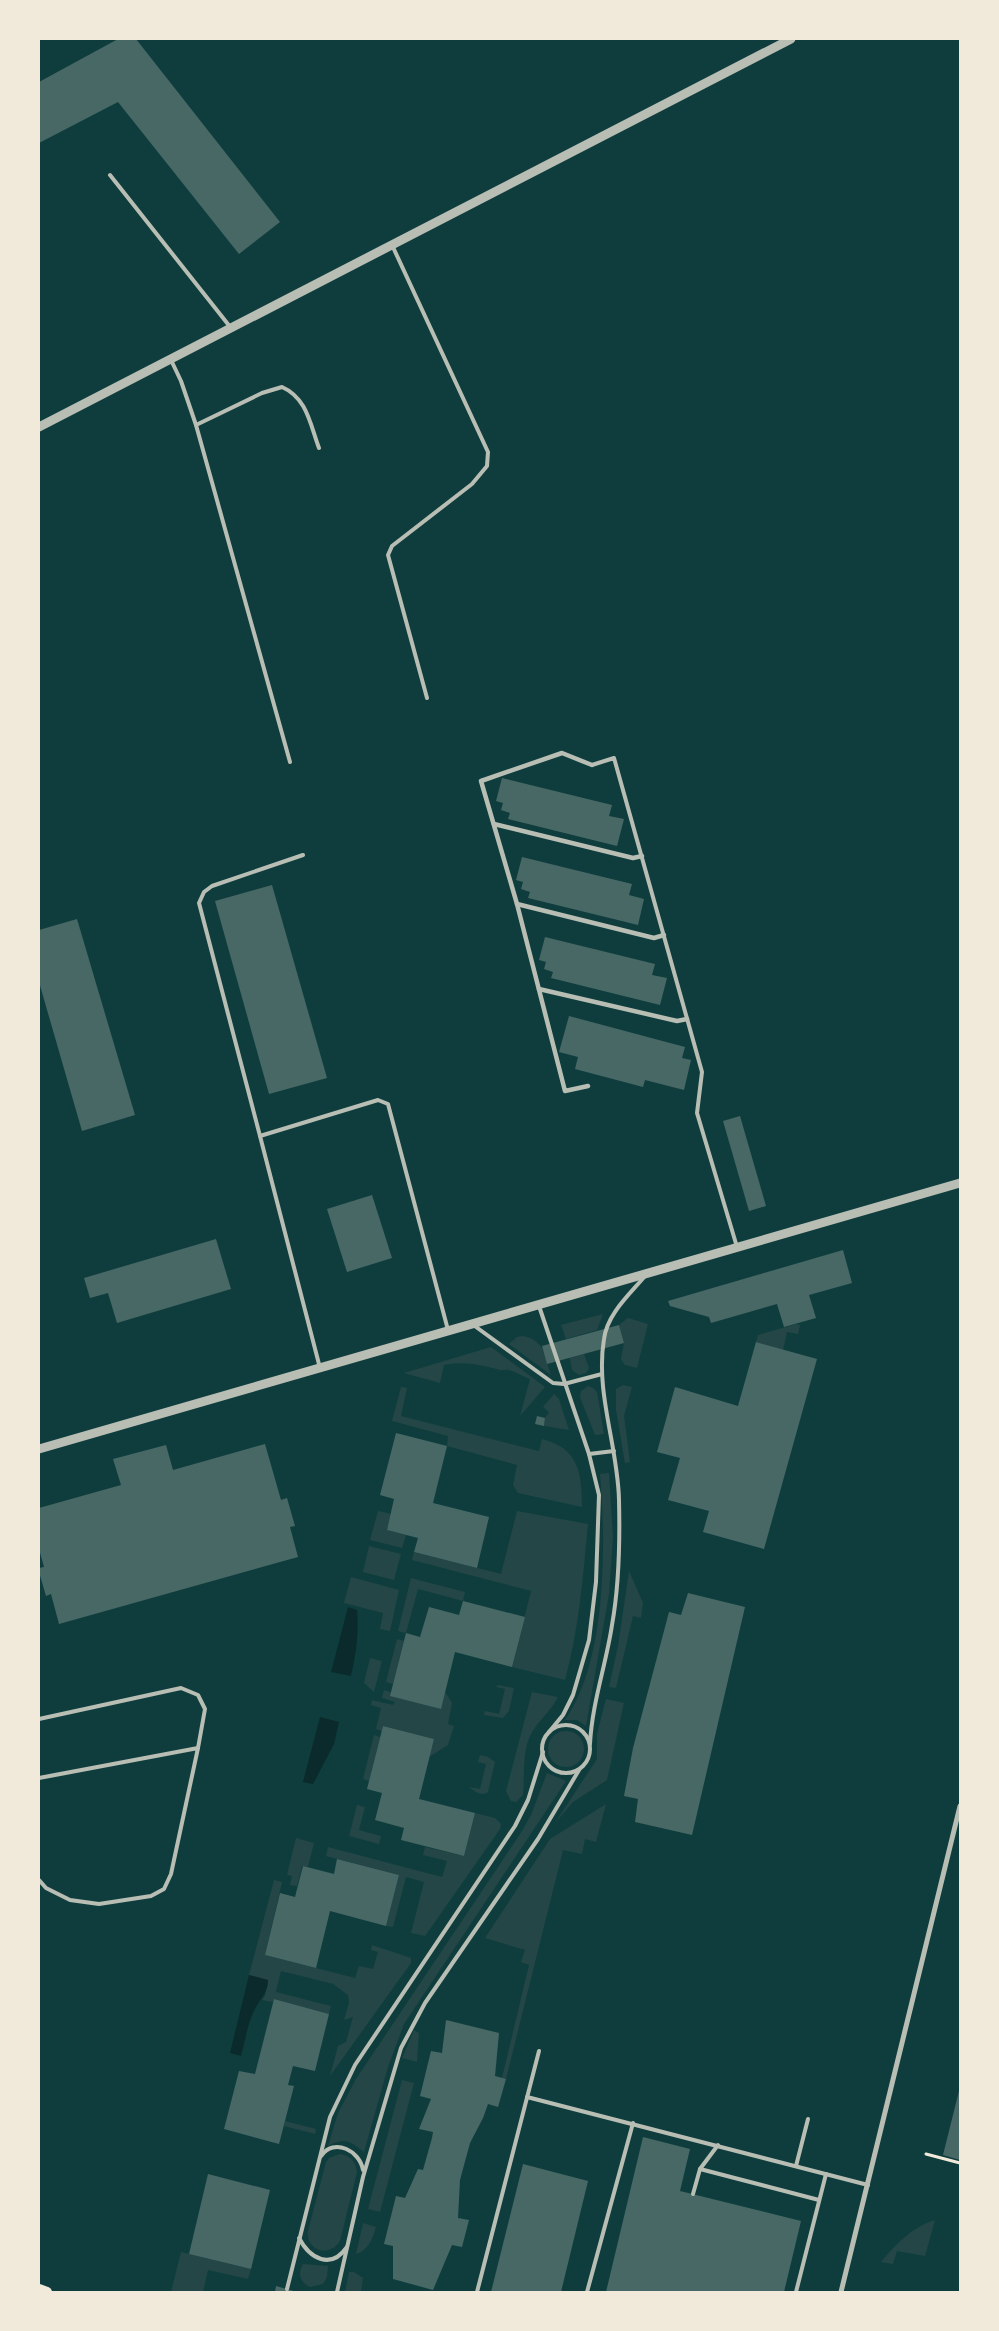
<svg xmlns="http://www.w3.org/2000/svg" width="999" height="2331" viewBox="0 0 999 2331" font-family="'Alegreya Sans',sans-serif">
<style>
.green{fill:#244646}
.water{fill:#0a2a2b}
.building{fill:#486865}
.lines{fill:none;stroke-linecap:round;stroke-linejoin:round}
.path{stroke:#f1e9da;stroke-width:3}
.service{stroke:#b8beb3;stroke-width:4}
.pedestrian{stroke:#b8beb3;stroke-width:4.5}
.minor{stroke:#b8beb3;stroke-width:5}
.tertiary{stroke:#b8beb3;stroke-width:9}
.secondary{stroke:#f1e9da;stroke-width:10}
</style>
<rect width="100%" height="100%" fill="#0f3d3e"/>
<g class="green">
<path d="M603,1314L597,1330L566,1339L561,1325Z"/>
<path d="M628,1318L648,1324L637,1368L625,1365L621,1359L624,1343L619,1325Z"/>
<path d="M796,1324L800,1325L798,1334L787,1332L783,1350L756,1342L758,1335Z"/>
<path d="M523,1336C546,1341 544,1356 551,1375L509,1344L517,1337Z"/>
<path d="M491,1347L545,1387L520,1416L530,1379C524,1377 518,1373 512,1371C508,1369 504,1370 500,1370C480,1365 465,1361 444,1365L440,1383L404,1373Z"/>
<path d="M584,1354L589,1368L586,1373L579,1375L572,1370L570,1358Z"/>
<path d="M623,1385L632,1387L624,1416L630,1462L625,1463L616,1410V1389Z"/>
<path d="M588,1386L593,1388L597,1392L604,1434L595,1435L580,1397L581,1391Z"/>
<path d="M401,1387L407,1388L401,1416L539,1451L542,1439C579,1448 582,1474 582,1507L518,1493L513,1485L517,1465L447,1446L448,1436L392,1421Z"/>
<path d="M554,1394L559,1399L569,1430L544,1426L545,1418L549,1412L543,1407Z"/>
<path d="M609,1473L613,1537L609,1594L586,1726L577,1720H565C607,1661 606,1543 600,1474Z"/>
<path d="M378,1511L391,1514L387,1530L406,1535L402,1548L370,1540Z"/>
<path d="M517,1511L588,1524C583,1577 579,1629 565,1680L512,1667L531,1591L412,1560L414,1552L501,1574Z"/>
<path d="M369,1546L401,1554L394,1580L363,1572Z"/>
<path d="M629,1571L643,1603L641,1618L633,1616L616,1688L609,1687L618,1646Z"/>
<path d="M351,1577L399,1590L390,1631L380,1629L383,1613L344,1603Z"/>
<path d="M411,1578L465,1592L463,1601L418,1589L406,1633L398,1631Z"/>
<path d="M397,1639L404,1641L393,1684L386,1682Z"/>
<path d="M370,1658L382,1661L374,1692L364,1683Z"/>
<path d="M498,1685L514,1688L509,1711L503,1718L484,1715L485,1711L499,1714L505,1689L496,1687Z"/>
<path d="M384,1690L440,1709L445,1692L452,1703L448,1724L454,1726L448,1745L429,1757L434,1739L383,1726L382,1731L376,1729L381,1708L371,1705L372,1700L393,1705L395,1702L382,1698Z"/>
<path d="M532,1692L558,1697C551,1712 537,1721 530,1736C522,1753 525,1776 523,1795L516,1802L511,1801L506,1791Z"/>
<path d="M606,1699L624,1703L607,1780L573,1802L555,1823L597,1759V1734Z"/>
<circle cx="566" cy="1749" r="18"/>
<path d="M374,1735L380,1737L369,1781L363,1779Z"/>
<path d="M480,1755L488,1757L495,1762L488,1792C482,1797 474,1791 469,1787L480,1789L486,1764L478,1762Z"/>
<path d="M547,1773L566,1781L404,2024L388,2067L364,2152C350,2141 345,2137 328,2146L338,2113L356,2079L522,1831L531,1815Z"/>
<path d="M606,1804L596,1842L585,1839L582,1854L563,1850L506,2079L502,2078L529,1965L521,1962L525,1950L485,1938L550,1839Z"/>
<path d="M357,1805L365,1807L359,1830L381,1836L379,1844L349,1836Z"/>
<path d="M475,1813L495,1818L501,1824L500,1829L425,1936L411,1933L424,1882L406,1877L393,1927L386,1926L399,1875L326,1856L328,1847L442,1877L447,1861L423,1855L425,1847L464,1856Z"/>
<path d="M296,1838L314,1843L308,1867L302,1866L297,1886L290,1885L292,1876L287,1875Z"/>
<path d="M274,1880L282,1882L265,1955L355,1978L359,1966L373,1969L378,1952L371,1950L372,1945L411,1958V1963L330,2076L338,2046L346,2042L353,2017L344,2020L349,2003L348,1995L333,1984L281,1971L276,1992L331,2006L329,2014L274,1999L273,2002L262,2000L265,1996L267,1980L249,1975Z"/>
<path d="M414,2030L419,2033L417,2062L402,2058Z"/>
<path d="M402,2080L414,2083L380,2212L368,2209Z"/>
<path d="M285,2121L316,2129L315,2134L284,2126Z"/>
<path d="M340,2154C351,2156 356,2162 357,2172L340,2241C329,2258 306,2251 308,2231L326,2162L329,2158Z"/>
<path d="M935,2220L925,2256L897,2251L893,2264L881,2262C896,2244 912,2227 935,2220Z"/>
<path d="M363,2223L376,2227C373,2238 368,2251 356,2254Z"/>
<path d="M181,2252L251,2269L248,2279L208,2270L203,2292H205H171Z"/>
<path d="M303,2264L328,2266L327,2277L323,2284L310,2287C300,2282 297,2274 303,2264Z"/>
<path d="M349,2272H354L363,2278L361,2292H345Z"/>
</g>
<g class="water">
<path d="M348,1607L357,1610C359,1633 356,1654 351,1676L331,1672Z"/>
<path d="M320,1717L339,1722L334,1744L313,1784L303,1782Z"/>
<path d="M249,1975L268,1980C268,1995 258,2000 253,2013C247,2026 245,2042 241,2056L230,2053Z"/>
</g>
<g class="building">
<path d="M118,39H136L280,222L239,254L118,102L39,143V82Z"/>
<path d="M502,778L612,805L609,816L624,819L617,846L508,819L510,813L501,810L503,803L496,801Z"/>
<path d="M522,857L632,884L629,895L644,899L638,925L528,898L530,892L521,889L523,882L516,880Z"/>
<path d="M272,885L327,1078L269,1094L215,901Z"/>
<path d="M77,919L135,1115L82,1131L39,982V930Z"/>
<path d="M545,937L655,964L652,975L667,978L660,1005L551,978L553,972L544,969L546,962L539,960Z"/>
<path d="M569,1016L685,1047L682,1058L691,1060L684,1090L645,1080L643,1087L575,1069L578,1057L559,1052Z"/>
<path d="M740,1116L766,1206L749,1211L723,1121Z"/>
<path d="M372,1195L392,1258L347,1272L327,1209Z"/>
<path d="M216,1239L231,1289L117,1323L108,1293L90,1298L84,1278Z"/>
<path d="M843,1250L852,1283L809,1295L816,1318L784,1327L777,1304L711,1323L709,1317L670,1306L668,1301Z"/>
<path d="M619,1325L624,1343L547,1364L542,1346Z"/>
<path d="M756,1342L817,1359L764,1549L703,1532L709,1511L668,1500L680,1458L657,1452L675,1387L738,1406Z"/>
<path d="M537,1416L545,1418L544,1426L535,1424Z"/>
<path d="M396,1433L447,1446L433,1503L489,1517L477,1568L414,1552L418,1538L387,1530L394,1499L380,1495Z"/>
<path d="M265,1444L281,1500L287,1498L295,1526L290,1527L298,1557L59,1624L51,1594L46,1596L39,1572V1568L44,1567L39,1549V1508L121,1485L113,1459L166,1445L173,1470Z"/>
<path d="M688,1593L745,1607L692,1835L635,1822L638,1799L624,1796L633,1748L669,1612L681,1615Z"/>
<path d="M463,1601L525,1617L512,1667L455,1652L441,1709L390,1696L406,1633L420,1637L429,1607L459,1615Z"/>
<path d="M383,1726L434,1739L419,1799L475,1813L464,1856L401,1840L404,1828L375,1820L382,1793L367,1789Z"/>
<path d="M337,1859L399,1875L386,1926L330,1911L316,1968L265,1955L280,1893L295,1897L303,1866L334,1874Z"/>
<path d="M274,1999L329,2014L315,2071L293,2066L288,2085L294,2086L279,2144L224,2129L239,2071L255,2074Z"/>
<path d="M446,2020L499,2033L495,2076L506,2079L498,2107L488,2104L483,2118L470,2143L460,2180L458,2218L469,2220L462,2247L452,2245L433,2290L393,2279V2246L384,2244L396,2196L405,2198L418,2169L423,2170L432,2138L433,2132L419,2129L431,2099L420,2096L431,2051L442,2053Z"/>
<path d="M960,2087V2160L943,2155Z"/>
<path d="M643,2137L690,2149L680,2191L801,2221L784,2292H606Z"/>
<path d="M523,2164L588,2181L561,2292H491Z"/>
<path d="M208,2174L270,2190L251,2269L189,2254Z"/>
<path d="M276,2286L297,2292H275Z"/>
</g>
<g class="lines">
<path class="path" d="M926,2154L960,2163"/>
<g class="service">
<path d="M110,175L231,328"/>
<path d="M392,245L488,452L487,466L472,484L392,546L388,555L427,698"/>
<path d="M171,360L181,381L196,425L290,762"/>
<path d="M196,425L262,393L282,387C307,398 310,424 319,448"/>
<path d="M592,765L614,758L702,1072L697,1113L737,1247"/>
<path d="M303,855L212,886L204,892L199,903L260,1136L378,1100L388,1104L448,1330"/>
<path d="M260,1136L320,1368"/>
<path d="M539,1306L589,1454L599,1495L596,1582L589,1640L573,1695L563,1715L549,1732"/>
<path d="M472,1324L553,1383L564,1384L602,1374"/>
<path d="M589,1454L614,1451"/>
<path d="M39,1719L181,1688L198,1695L205,1709L198,1748"/>
<circle cx="566" cy="1749" r="24"/>
<path d="M590,1744C592,1703 606,1665 612,1625C619,1586 620,1540 619,1500C618,1447 595,1392 604,1339C607,1314 630,1294 645,1276"/>
<path d="M39,1778L198,1748L171,1874L164,1889L151,1896L99,1904L70,1900L46,1888L39,1880"/>
<path d="M527,2097L868,2185"/>
<path d="M321,2156C334,2137 360,2151 363,2170"/>
<path d="M796,2166L808,2119"/>
<path d="M700,2169L819,2200"/>
<path d="M693,2194L700,2169L718,2145"/>
<path d="M299,2238C310,2259 331,2270 347,2247"/>
<path d="M287,2289L330,2117L355,2065L515,1826L528,1800L543,1752"/>
<path d="M337,2292L363,2177L401,2048L425,2003L538,1839L579,1770"/>
<path d="M477,2292L539,2051"/>
<path d="M587,2292L633,2123"/>
<path d="M796,2292L826,2174"/>
</g>
<g class="pedestrian">
<path d="M494,824L633,858L642,856"/>
<path d="M517,904L654,938L664,935"/>
<path d="M539,989L677,1021L687,1019"/>
<path d="M588,1086L565,1091L517,904L481,781L562,753L592,765"/>
</g>
<path class="minor" d="M841,2292L960,1806"/>
<g class="tertiary">
<path d="M39,427L791,39"/>
<path d="M39,1449L960,1183"/>
</g>
<path class="secondary" d="M39,2289L47,2292"/>
</g>
<rect width="999" height="2331" fill="none" stroke="#f1e9da" stroke-width="80"/>
</svg>
